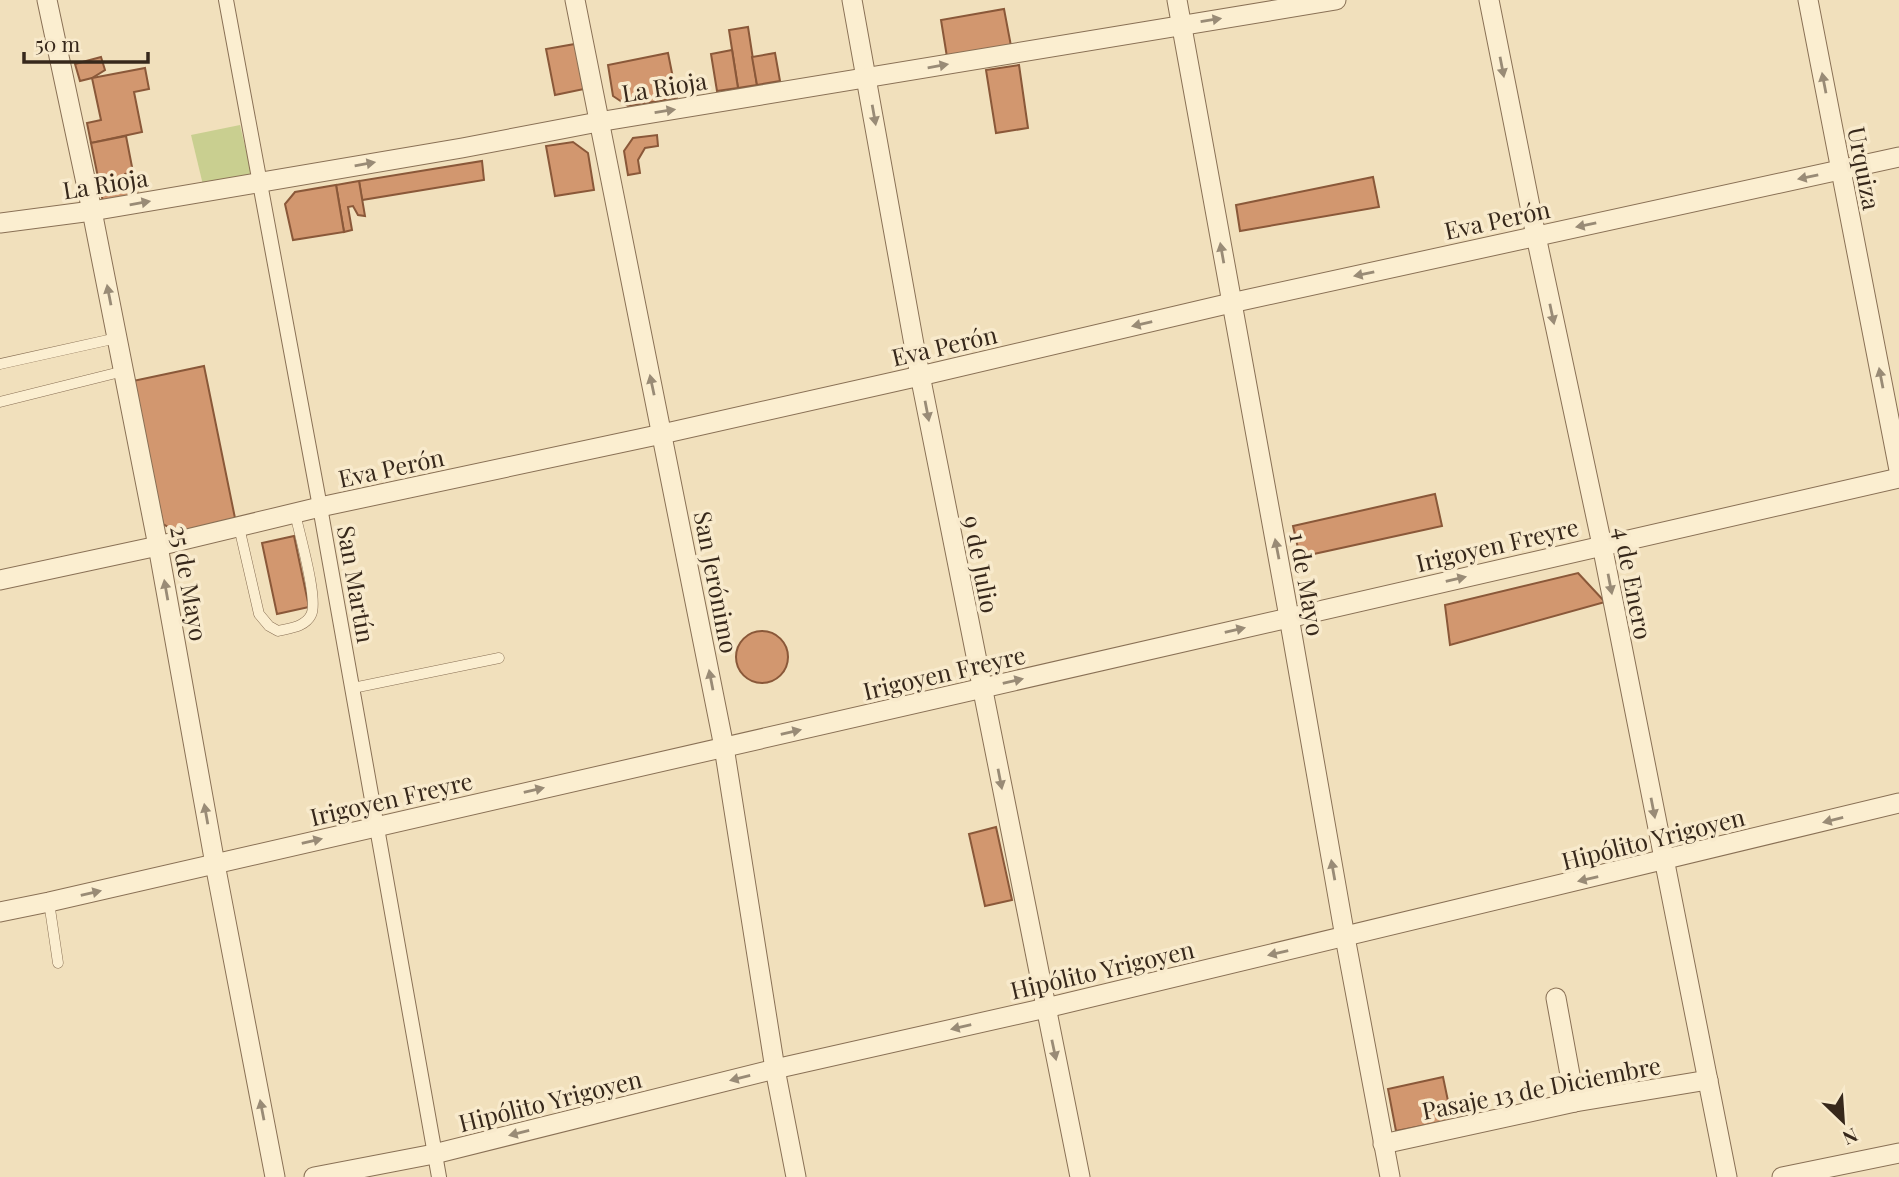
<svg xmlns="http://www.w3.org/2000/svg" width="1899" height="1177" viewBox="0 0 1899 1177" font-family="'Playfair Display',serif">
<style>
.green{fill:#c9cf90}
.building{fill:#d2976f;stroke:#8a5839;stroke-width:2}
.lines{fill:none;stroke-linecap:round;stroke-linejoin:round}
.service-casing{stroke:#897055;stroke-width:11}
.pedestrian-casing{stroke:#897055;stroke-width:16}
.minor-casing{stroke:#897055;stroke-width:21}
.service{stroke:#fbeed0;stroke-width:10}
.pedestrian{stroke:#fbeed0;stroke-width:14}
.minor{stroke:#fbeed0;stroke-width:19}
.oneway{fill:#998b76}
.labels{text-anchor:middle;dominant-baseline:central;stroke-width:7;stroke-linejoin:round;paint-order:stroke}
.street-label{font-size:24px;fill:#37281b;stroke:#f8eacc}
</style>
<rect width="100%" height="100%" fill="#f1e0bc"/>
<path class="green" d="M240,125L252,176L203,185L191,135Z"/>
<g class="building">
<path d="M1004,9L1011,46L947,57L941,20Z"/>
<path d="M748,27L757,85L738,88L729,30Z"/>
<path d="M575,44L584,89L555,95L546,49Z"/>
<path d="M732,50L738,88L717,91L711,54Z"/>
<path d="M668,53L677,98L628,106L613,96L608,65Z"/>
<path d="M775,53L780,81L757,85L752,57Z"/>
<path d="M101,57L105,70L92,78L80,81L75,64Z"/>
<path d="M1019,65L1028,128L996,133L986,70Z"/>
<path d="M145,68L149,89L134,92L142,132L91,143L87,123L101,120L92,78Z"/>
<path d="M657,135L658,146L645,148L638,160L640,173L628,175L624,151L633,138Z"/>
<path d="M126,136L133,172L125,174L126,182L135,180L138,196L103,202L91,143Z"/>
<path d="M573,142L588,153L594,190L555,196L546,146Z"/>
<path d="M482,161L484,180L362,200L359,181Z"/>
<path d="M1373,177L1379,207L1240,231L1236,205Z"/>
<path d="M359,181L365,216L358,215L353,206L348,207L352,230L344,232L336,185Z"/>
<path d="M336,185L344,232L293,240L285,204L295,192Z"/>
<path d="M204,366L236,523L181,534L163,524L133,381Z"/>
<path d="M1435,494L1442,526L1300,557L1293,526Z"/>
<path d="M294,536L309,607L277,614L262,543Z"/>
<path d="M1578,573L1605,602L1450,645L1445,605Z"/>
<circle cx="762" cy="657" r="26"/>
<path d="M996,827L1012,900L985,906L969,834Z"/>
<path d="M1443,1077L1452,1120L1396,1131L1388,1089Z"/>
</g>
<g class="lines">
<g class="service-casing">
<g id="service">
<path d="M0,364L117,338"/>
<path d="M0,402L124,371"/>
<path d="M239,527L259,614L269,626L278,631C290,628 305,627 311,615C319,600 299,533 295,513"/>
<path d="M353,688L499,658"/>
<path d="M49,902L58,963"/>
</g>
</g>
<g class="pedestrian-casing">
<path id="pedestrian" d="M226,0L320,507L439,1177"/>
</g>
<g class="minor-casing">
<g id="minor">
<path d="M47,0L92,211L158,546L215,864L275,1177"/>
<path d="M575,0L724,747L775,1069L796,1177"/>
<path d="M852,0L915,350L1080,1177"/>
<path d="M1177,0L1289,617L1345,937L1390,1177"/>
<path d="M1489,0L1536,236L1602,545L1727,1177"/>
<path d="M1808,0L1899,470"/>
<path d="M0,223L92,211L462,148L598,122L1336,0"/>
<path d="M0,580L158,546L320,507L662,434L920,376L1231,303L1899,157"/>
<path d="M0,912L49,902L1899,478"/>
<path d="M1556,998L1575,1102"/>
<path d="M1383,1144L1575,1102L1708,1080"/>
<path d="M314,1177L434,1154L775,1069L1046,1008L1899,803"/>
<path d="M1782,1177L1899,1153"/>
</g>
</g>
<use href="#service" class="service"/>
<use href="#pedestrian" class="pedestrian"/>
<use href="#minor" class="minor"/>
</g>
<defs><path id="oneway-solid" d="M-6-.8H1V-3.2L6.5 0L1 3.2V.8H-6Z" transform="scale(1.75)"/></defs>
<g class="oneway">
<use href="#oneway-solid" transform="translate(1211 20) rotate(-9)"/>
<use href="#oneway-solid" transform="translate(938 66) rotate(-10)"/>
<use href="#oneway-solid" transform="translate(1502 67) rotate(79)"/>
<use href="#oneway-solid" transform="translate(1824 83) rotate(-101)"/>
<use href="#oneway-solid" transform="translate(665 111) rotate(-9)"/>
<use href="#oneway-solid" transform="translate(874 115) rotate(80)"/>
<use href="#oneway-solid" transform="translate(365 164) rotate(-10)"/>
<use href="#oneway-solid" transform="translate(1808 177) rotate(168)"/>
<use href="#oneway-solid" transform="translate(140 203) rotate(-10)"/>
<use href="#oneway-solid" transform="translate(1586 225) rotate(168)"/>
<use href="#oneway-solid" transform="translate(1222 253) rotate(-100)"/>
<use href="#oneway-solid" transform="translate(1364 274) rotate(168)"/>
<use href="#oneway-solid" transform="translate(109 295) rotate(-101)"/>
<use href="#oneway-solid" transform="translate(1552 314) rotate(78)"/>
<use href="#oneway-solid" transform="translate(1142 324) rotate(167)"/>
<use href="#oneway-solid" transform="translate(1881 378) rotate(-101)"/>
<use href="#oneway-solid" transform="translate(652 385) rotate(-102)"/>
<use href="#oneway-solid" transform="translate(927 411) rotate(79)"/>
<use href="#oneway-solid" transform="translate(1277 549) rotate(-101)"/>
<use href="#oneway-solid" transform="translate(1456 579) rotate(-13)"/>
<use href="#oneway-solid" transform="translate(1610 584) rotate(79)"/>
<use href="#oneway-solid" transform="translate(166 590) rotate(-100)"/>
<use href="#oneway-solid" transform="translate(1235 630) rotate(-13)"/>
<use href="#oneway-solid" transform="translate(711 680) rotate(-101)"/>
<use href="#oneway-solid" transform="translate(1013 681) rotate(-13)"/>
<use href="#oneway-solid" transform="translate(791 732) rotate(-13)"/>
<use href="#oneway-solid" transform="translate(1000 779) rotate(79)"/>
<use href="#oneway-solid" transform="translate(534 790) rotate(-13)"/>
<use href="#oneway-solid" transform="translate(1653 808) rotate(79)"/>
<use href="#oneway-solid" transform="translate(206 814) rotate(-100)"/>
<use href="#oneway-solid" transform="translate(1833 820) rotate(166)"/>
<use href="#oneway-solid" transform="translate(312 841) rotate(-13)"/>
<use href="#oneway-solid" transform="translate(1333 870) rotate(-100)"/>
<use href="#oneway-solid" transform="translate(1588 879) rotate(167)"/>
<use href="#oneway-solid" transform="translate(91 893) rotate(-13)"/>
<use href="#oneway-solid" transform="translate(1278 953) rotate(167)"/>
<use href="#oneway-solid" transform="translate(961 1027) rotate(167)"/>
<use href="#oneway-solid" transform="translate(1054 1050) rotate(78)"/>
<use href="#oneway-solid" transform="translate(740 1078) rotate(166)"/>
<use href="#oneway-solid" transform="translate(262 1110) rotate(-101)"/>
<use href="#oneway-solid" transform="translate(519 1133) rotate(166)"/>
</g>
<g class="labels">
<g class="street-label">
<text transform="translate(664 86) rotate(-9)">La Rioja</text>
<text transform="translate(1865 168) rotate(79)">Urquiza</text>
<text transform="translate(105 183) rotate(-9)">La Rioja</text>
<text transform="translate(1497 219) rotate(-12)">Eva Perón</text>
<text transform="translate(944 345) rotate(-13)">Eva Perón</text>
<text transform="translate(391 467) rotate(-12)">Eva Perón</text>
<text transform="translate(1497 544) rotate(-13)">Irigoyen Freyre</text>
<text transform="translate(982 564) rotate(79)">9 de Julio</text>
<text transform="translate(717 582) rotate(79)">San Jerónimo</text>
<text transform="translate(190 583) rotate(80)">25 de Mayo</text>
<text transform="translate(1634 583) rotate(79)">4 de Enero</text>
<text transform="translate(357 584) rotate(80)">San Martín</text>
<text transform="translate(1308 584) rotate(80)">1 de Mayo</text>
<text transform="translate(944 672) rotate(-13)">Irigoyen Freyre</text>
<text transform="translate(391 798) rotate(-13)">Irigoyen Freyre</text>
<text transform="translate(1653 838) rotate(-14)">Hipólito Yrigoyen</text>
<text transform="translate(1102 969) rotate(-13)">Hipólito Yrigoyen</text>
<text transform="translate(1541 1087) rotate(-11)">Pasaje 13 de Diciembre</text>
<text transform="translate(550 1100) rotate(-14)">Hipólito Yrigoyen</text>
</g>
</g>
<g transform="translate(1843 1121) rotate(155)" stroke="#f8eacc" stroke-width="5" paint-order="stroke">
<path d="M0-5L12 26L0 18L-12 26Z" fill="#37281b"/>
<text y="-10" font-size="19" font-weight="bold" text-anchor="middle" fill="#37281b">N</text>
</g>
<path d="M24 52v10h124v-10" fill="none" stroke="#37281b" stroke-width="3.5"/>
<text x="35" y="52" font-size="21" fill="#37281b" stroke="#f8eacc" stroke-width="5" paint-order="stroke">50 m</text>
</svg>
